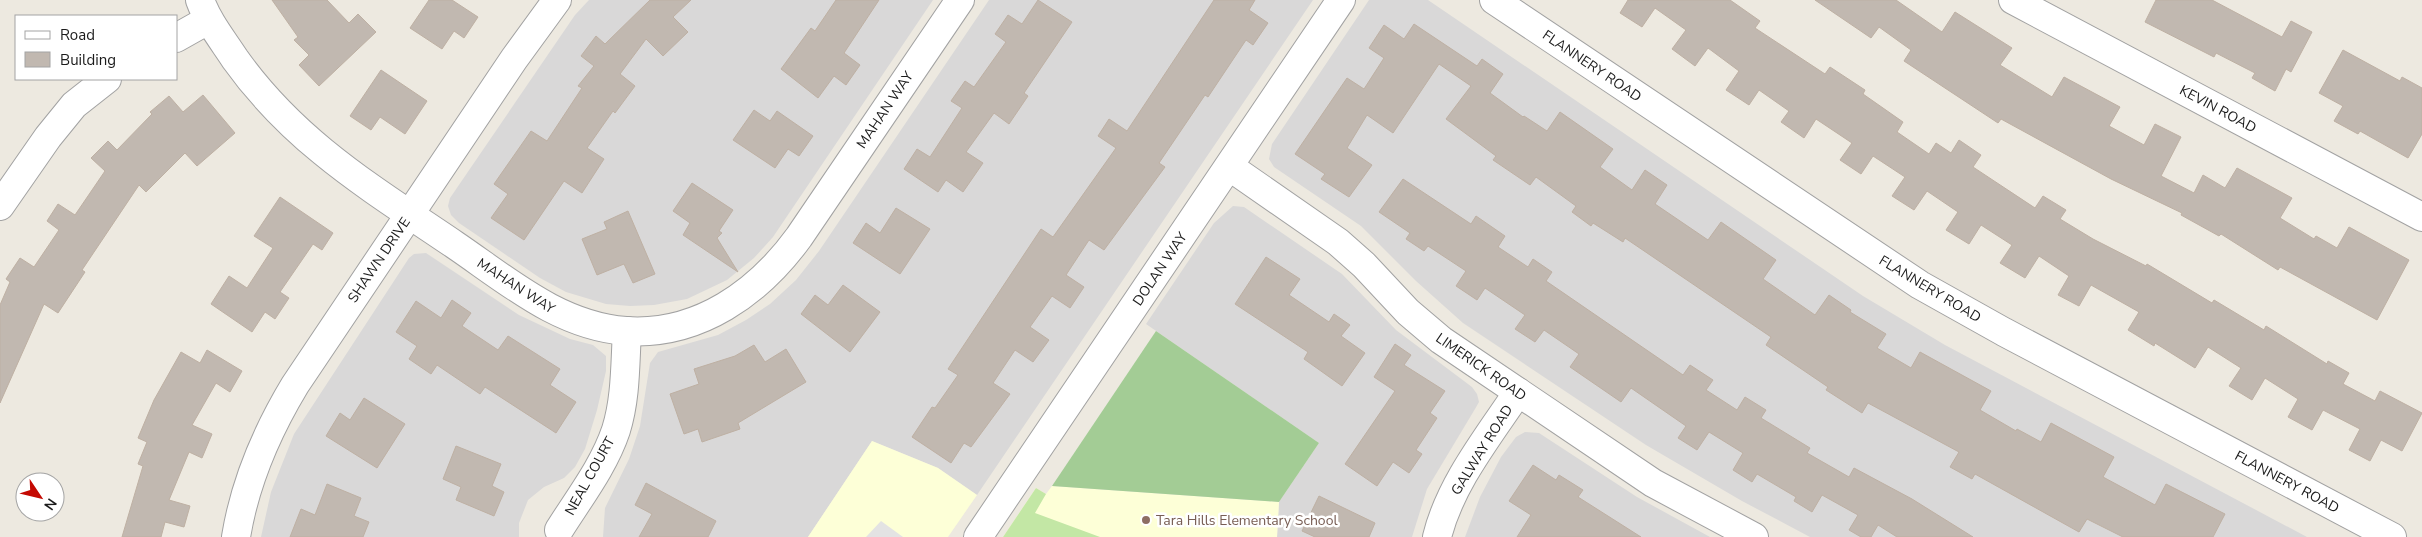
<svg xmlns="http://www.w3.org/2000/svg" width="2422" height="537" viewBox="0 0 2422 537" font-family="'Nunito Sans',sans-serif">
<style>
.residential{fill:#d9d8d8}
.education{fill:#fdffd7}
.grass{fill:#c3e7a5}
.forest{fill:#a3cc95}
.parking{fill:#e3e3e3}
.building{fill:#c1b8b0;stroke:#beb0a3}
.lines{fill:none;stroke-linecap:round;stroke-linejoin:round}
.minor-casing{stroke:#a2a2a2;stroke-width:30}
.minor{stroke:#fff;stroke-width:28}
.education-dot{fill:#8d6e63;stroke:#fff;stroke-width:2}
.labels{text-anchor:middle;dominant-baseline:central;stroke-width:5;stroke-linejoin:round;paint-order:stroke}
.street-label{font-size:14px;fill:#1b1b1b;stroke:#fff}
.education-label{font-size:14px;fill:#785e54;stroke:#fff;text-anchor:start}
</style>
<rect width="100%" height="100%" fill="#ede9e0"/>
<g class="residential">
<path d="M589,0H933L773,237L754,258L727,280L687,299L654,305L630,306L606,304L566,292L540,278L459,223L451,215L448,206L450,198L575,15Z"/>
<path d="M989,0H1313L977,495L938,468L872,441L808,537H603L605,508L629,459L640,426L650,363L658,352L718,335L746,320L770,304L796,280L819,251Z"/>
<path d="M1369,0H1428L1863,296L1945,345L2307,537H1810L1742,501L1646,445L1463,323L1416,281L1361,226L1274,167L1269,159L1272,144Z"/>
<path d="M1233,206L1244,207L1342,274L1396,330L1472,387L1477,394L1479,402L1475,409L1427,489L1412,537H1277L1279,502L1319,443L1146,324L1214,223Z"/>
<path d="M426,253L519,315L570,339L593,345L606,356V371L597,410L585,449L575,467L564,478L544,487L528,500L519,523V537H261L271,492L294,434L409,258L414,254Z"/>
<path d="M1525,432L1539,433L1637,497L1710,537H1465L1480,497L1501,457L1516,437Z"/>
</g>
<g class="education">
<path d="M872,441L938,468L977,495L948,537H808Z"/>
<path d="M1052,486L1279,502L1277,537H1003L1036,488L1046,494Z"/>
</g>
<path class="grass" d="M1036,488L1046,494L1035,513L1100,537H1003Z"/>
<path class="forest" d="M1156,331L1319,443L1279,502L1052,486Z"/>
<path class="parking" d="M881,521L903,537H866Z"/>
<g class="building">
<path d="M272,0H327L349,23L358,14L376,32L319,86L299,65L309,55L294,40L298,37Z"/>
<path d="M429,0H452L478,17L464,38L454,31L442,49L410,28Z"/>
<path d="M650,0H691L673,17L688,32L663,56L646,39L620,74L635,86L615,113L613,111L587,148L604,159L582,193L564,181L524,240L491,218L508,194L494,184L531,131L547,141L582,88L578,86L594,66L581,56L596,36L605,44Z"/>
<path d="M836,0H879L844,53L860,65L846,85L834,76L818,98L781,69L811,28L815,31Z"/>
<path d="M1038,0L1072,22L1024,93L1028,96L1009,124L994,113L966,152L983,163L963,192L946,180L938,192L904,169L917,149L930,157L962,108L951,101L965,81L974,87L1006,42L995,34L1008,15L1022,24Z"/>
<path d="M1214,0H1255L1249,10L1268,23L1253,45L1246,40L1208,97L1205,95L1159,163L1165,167L1104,250L1089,240L1066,275L1084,287L1070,308L1052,296L1030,327L1049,340L1033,362L1015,350L993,383L1010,394L971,447L964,443L951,463L912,437L932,407L935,408L958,375L948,369L1041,229L1053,237L1116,148L1098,136L1109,119L1127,131Z"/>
<path d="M1628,0H1730L1760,21L1755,28L1825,74L1830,67L1865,90L1863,94L1903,122L1897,132L1929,154L1936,143L1951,153L1959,140L1981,155L1973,167L2035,208L2043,196L2066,210L2060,219L2093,239L2146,266L2147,264L2212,303L2214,300L2264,330L2266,326L2327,364L2328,361L2349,373L2343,384L2375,401L2380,391L2422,413L2402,451L2381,440L2370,461L2349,450L2360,429L2323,410L2312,430L2288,417L2298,399L2265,378L2252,400L2229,386L2241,368L2208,347L2195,368L2155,343L2154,346L2128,330L2139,312L2091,285L2079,306L2058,295L2069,276L2039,256L2025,278L2000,263L2012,245L1981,225L1969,244L1946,230L1958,212L1927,191L1914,210L1892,196L1905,177L1873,156L1861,174L1840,160L1852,143L1816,119L1804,138L1781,122L1789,111L1759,90L1749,105L1726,90L1739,71L1708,48L1695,66L1672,49L1686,30L1655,8L1642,27L1620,13Z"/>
<path d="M1815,0H1896L1942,32L1955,12L2012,48L2000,65L2052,97L2064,77L2120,107L2109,126L2144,145L2155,124L2181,137L2161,176L2194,193L2203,175L2225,188L2237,168L2292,198L2280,218L2314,239L2316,236L2337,248L2349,227L2409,260L2377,320L2280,267L2278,270L2221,234L2219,236L2181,215L2182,213L2111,179L2001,119L1998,123L1904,61L1911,50L1879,27L1871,38Z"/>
<path d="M2156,0H2212L2282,37L2291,21L2312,32L2291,72L2286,69L2275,91L2252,78L2255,73L2216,53L2214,57L2145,22Z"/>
<path d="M1414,24L1477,66L1482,59L1503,74L1490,93L1523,117L1524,116L1547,131L1560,112L1613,149L1600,167L1632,190L1645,170L1667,185L1655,204L1708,240L1721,222L1776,260L1763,279L1815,315L1829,295L1851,310L1850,312L1886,334L1877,348L1911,368L1920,352L1991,391L1980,410L2016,431L2017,429L2041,442L2051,423L2114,457L2103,477L2155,505L2166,484L2225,514L2213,537H2123L2087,519L2079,532L1975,474L1972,479L1950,467L1959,452L1868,403L1862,413L1826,390L1828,387L1766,345L1771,337L1625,238L1623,242L1593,223L1591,226L1572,212L1576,206L1536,177L1530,185L1493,160L1496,156L1446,119L1471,86L1439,64L1393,133L1367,115L1347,148L1372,165L1349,197L1321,179L1325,174L1295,154L1347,78L1364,89L1384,58L1369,48L1384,25L1404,39Z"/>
<path d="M2343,50L2400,81L2402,77L2422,88V134L2408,158L2360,131L2358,134L2334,121L2343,106L2319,93Z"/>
<path d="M381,70L427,101L405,134L380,117L371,130L350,116Z"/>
<path d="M203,95L235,133L197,166L185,153L146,192L139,185L82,270L85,272L58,313L44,304L0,403V305L10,282L6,279L20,258L34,267L59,230L47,221L58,204L75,215L105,171L91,158L108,141L117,150L152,114L150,112L169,96L183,112Z"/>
<path d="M754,110L770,121L777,111L813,136L799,156L788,149L775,168L733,140Z"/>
<path d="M1403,179L1471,224L1476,216L1505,236L1498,247L1528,267L1533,259L1552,272L1546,281L1683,375L1690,365L1713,380L1706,390L1737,410L1745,397L1766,410L1761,418L1810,448L1807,453L1849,477L1854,468L1912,499L1973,537H1897L1878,525L1871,537H1861L1849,530L1858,515L1822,495L1812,512L1794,501L1796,497L1757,474L1752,482L1733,470L1743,453L1709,432L1697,450L1678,438L1686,426L1631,388L1621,402L1570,367L1579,354L1544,330L1535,342L1515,329L1525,315L1485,288L1477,300L1456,286L1466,271L1428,246L1424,251L1406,239L1410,233L1379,212Z"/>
<path d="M692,183L733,210L719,231L722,233L717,238L738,272L683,235L690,223L673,211Z"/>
<path d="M280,197L333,233L322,250L313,244L280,292L289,298L275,319L265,312L252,332L211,304L229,276L247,288L273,248L254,236Z"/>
<path d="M896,208L930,229L900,274L853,243L866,223L880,233Z"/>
<path d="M628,211L655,274L633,283L624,264L597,275L582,239L607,229L604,222Z"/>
<path d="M1266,257L1300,279L1289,295L1329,322L1334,314L1350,325L1341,336L1365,353L1342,386L1304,359L1308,352L1235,304Z"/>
<path d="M843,285L880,312L850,352L801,314L815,295L828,305Z"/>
<path d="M452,300L471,313L462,326L498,350L508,336L560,369L550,385L576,402L556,433L485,387L480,394L437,365L431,374L409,359L417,346L396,332L416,301L441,318Z"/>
<path d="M1395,344L1411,355L1404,365L1445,391L1430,413L1437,418L1416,450L1422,454L1409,473L1393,462L1377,486L1345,464L1395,391L1374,377Z"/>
<path d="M754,345L765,362L786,349L806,382L738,423L740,429L702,442L698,429L684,434L670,394L699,384L694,369L735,356Z"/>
<path d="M207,350L242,371L230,392L216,383L192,425L212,434L202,458L189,452L169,500L190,506L184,527L165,522L161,537H122L143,466L138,464L147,442L138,438L154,400L181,352L200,363Z"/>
<path d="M364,398L405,424L377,468L326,436L340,413L350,420Z"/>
<path d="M456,446L501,464L492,486L504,492L494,516L456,500L461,487L443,479Z"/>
<path d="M1533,465L1556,480L1559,475L1583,490L1578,497L1641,537H1517L1531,515L1509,501Z"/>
<path d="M646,483L716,521L708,537H639L652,514L635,505Z"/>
<path d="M327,484L361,498L354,516L369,522L363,537H290L301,509L315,515Z"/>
<path d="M1319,496L1375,523L1369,537H1315L1302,531Z"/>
</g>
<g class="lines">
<g class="minor-casing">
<g id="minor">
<path d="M200,0C208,22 222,39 235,59C295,143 371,188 455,245C508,281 559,326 626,331C699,336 759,292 799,237L960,0"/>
<path d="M1494,0L1920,285L2004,332L2392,537"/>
<path d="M2013,0L2422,217"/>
<path d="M176,38L208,20"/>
<path d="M1230,167L1338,242L1364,265L1408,312L1441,340L1653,483L1754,537"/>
<path d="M0,206L48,137L74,105L107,79"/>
<path d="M559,530C579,498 604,466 616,430C626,398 625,364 627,331"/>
<path d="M236,537C245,482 266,433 295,385L514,59L557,0"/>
<path d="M978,537L1341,0"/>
<path d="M1437,537C1450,484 1488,437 1518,392"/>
</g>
</g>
<use href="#minor" class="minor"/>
</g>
<circle class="education-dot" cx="1146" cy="520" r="5"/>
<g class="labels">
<g class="street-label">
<text transform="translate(1592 66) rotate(34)">FLANNERY ROAD</text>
<text transform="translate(2218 109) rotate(28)">KEVIN ROAD</text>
<text transform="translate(885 110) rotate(-56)">MAHAN WAY</text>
<text transform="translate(379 260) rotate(-56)">SHAWN DRIVE</text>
<text transform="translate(1160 269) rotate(-56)">DOLAN WAY</text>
<text transform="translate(516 286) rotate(33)">MAHAN WAY</text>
<text transform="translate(1930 289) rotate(31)">FLANNERY ROAD</text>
<text transform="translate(1481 367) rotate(35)">LIMERICK ROAD</text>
<text transform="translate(1482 450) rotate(-58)">GALWAY ROAD</text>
<text transform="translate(590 476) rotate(-61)">NEAL COURT</text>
<text transform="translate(2287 482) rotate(28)">FLANNERY ROAD</text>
</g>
<g class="education-label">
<text x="1156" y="520">Tara Hills Elementary School</text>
</g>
</g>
<rect x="15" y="15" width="162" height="65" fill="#ffffff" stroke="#a4a4a4"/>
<rect x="25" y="31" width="25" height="8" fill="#ffffff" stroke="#a4a4a4"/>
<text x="60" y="40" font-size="15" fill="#1b1b1b">Road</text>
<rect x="25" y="52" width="25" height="15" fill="#c1b8b0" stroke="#a4a4a4"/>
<text x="60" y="65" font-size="15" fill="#1b1b1b">Building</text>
<g transform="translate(40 497) rotate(125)"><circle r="24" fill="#ffffff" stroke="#a4a4a4"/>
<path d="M0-4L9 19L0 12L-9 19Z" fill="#c40902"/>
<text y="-8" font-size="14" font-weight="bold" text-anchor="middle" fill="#1b1b1b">N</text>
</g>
</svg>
